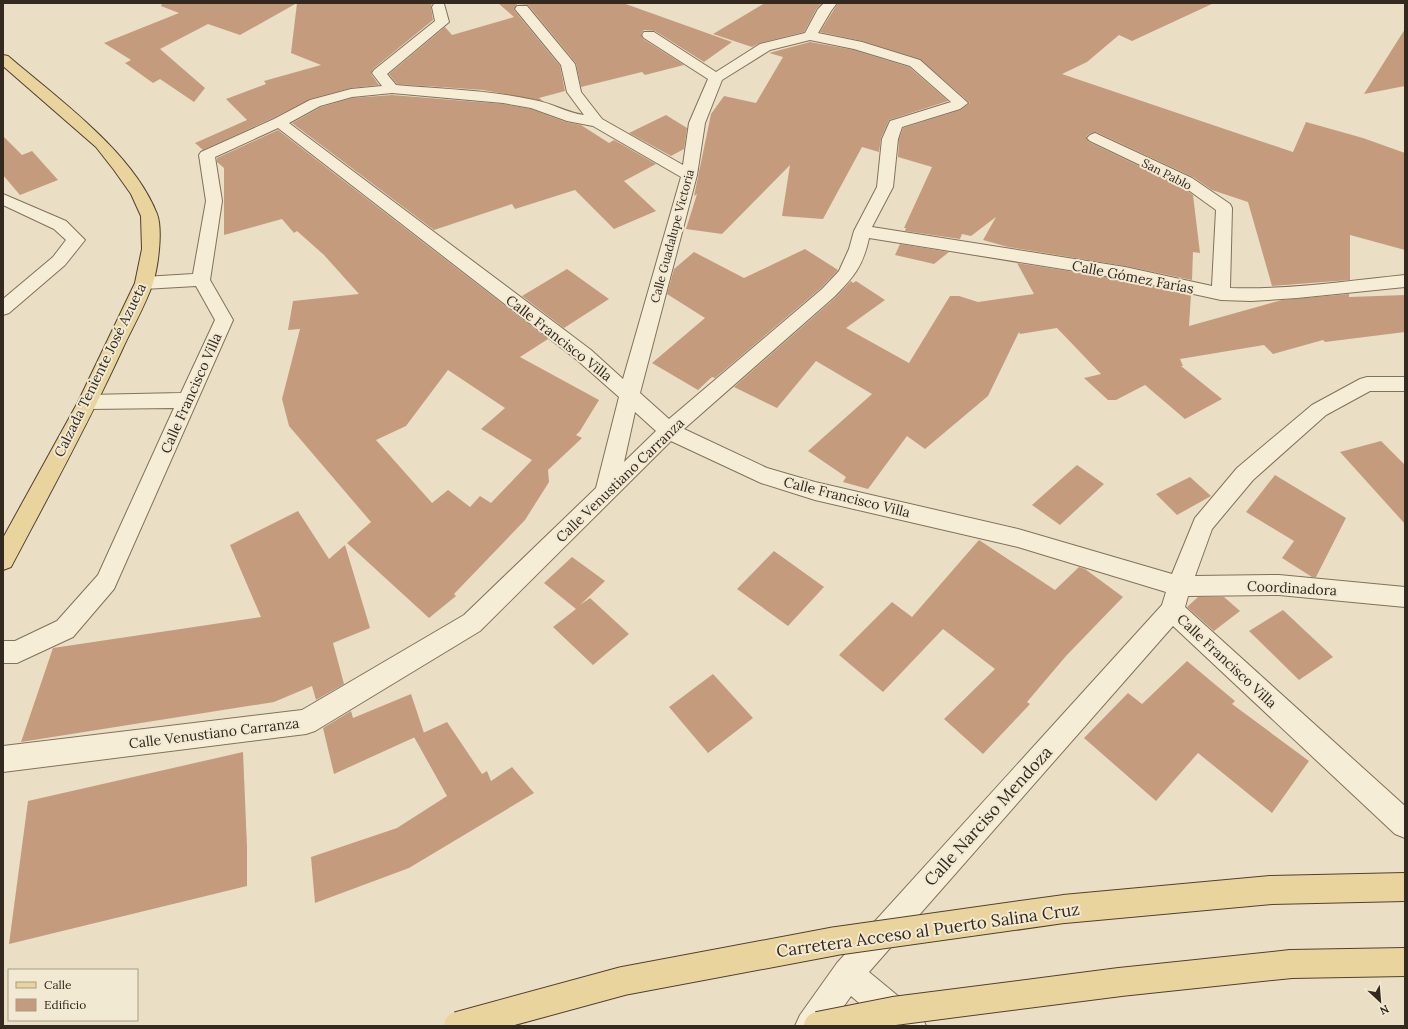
<svg xmlns="http://www.w3.org/2000/svg" width="1408" height="1029" viewBox="0 0 1408 1029" font-family="Lora,serif">
<style>
.building{fill:#c49c7d;fill-rule:evenodd}
.lines{fill:none;stroke-linecap:round;stroke-linejoin:round}
.minor-casing{stroke:#82715c;stroke-width:2}
.major-casing{stroke:#504030;stroke-width:2}
.minor{fill:#f5edd6;fill-rule:evenodd}
.major{fill:#ead49e;fill-rule:evenodd}
.major-bridge-casing{stroke:#504030;stroke-width:30;stroke-linecap:butt}
.major-bridge{stroke:#ead49e;stroke-width:28}
.labels{text-anchor:middle;dominant-baseline:central;stroke-width:4;stroke-linejoin:round;paint-order:stroke}
.far-street-label{font-size:12px;fill:#34291f;stroke:#f2e9d2}
.street-label{font-size:14px;fill:#34291f;stroke:#f2e9d2}
.near-street-label{font-size:17px;fill:#34291f;stroke:#f2e9d2}
</style>
<rect width="100%" height="100%" fill="#eadfc4"/>
<g class="building">
<path d="M162,3H432L431,7L433,20L373,69L371,74L379,85L351,88L310,99L273,118L203,150L195,143L247,120L226,99L266,84L264,81L321,65L291,53L297,3L240,35L208,24L160,49L205,88L194,102L160,79L153,83L125,63L131,60L104,43L179,13L161,6Z"/>
<path d="M498,3H623L732,42L704,62L655,31L644,30L641,34L643,39L684,65L645,75L642,72L581,87L576,63L528,5L517,4L514,10L560,66L565,91L539,98L543,101L483,90L397,84L389,74L445,27L452,35L514,17Z"/>
<path d="M765,3H822L817,8L804,32L760,43L752,47L713,34Z"/>
<path d="M838,3H1214L1132,41L1119,35L1087,62L1062,74L1293,152L1306,122L1363,138L1405,153V250L1350,235V280L1272,286L1248,202L1212,190L1193,177L1096,132L1089,134L1086,137L1089,142L1179,185L1193,195L1200,253L1193,252L1192,280L1125,266L1008,247L983,240L996,217L971,236L962,234L960,239L905,231L906,228H904L932,167L898,157L899,139L903,128L960,110L970,103L920,59L862,41L820,32Z"/>
<path d="M1405,29V86L1364,94Z"/>
<path d="M810,42L854,50L909,67L948,101L889,120L881,138L879,152L862,147L823,219L782,216L790,165L722,234L686,229L697,194L694,196L711,114L724,96L756,103L783,57L769,53Z"/>
<path d="M392,95L503,104L531,109L566,122L581,125L609,143L614,140L656,164L624,181L656,211L614,229L575,190L515,209L512,204L434,230L292,123L321,107L352,98Z"/>
<path d="M666,115L687,128L684,149L671,156L629,133Z"/>
<path d="M278,130L548,339L520,357L599,400L580,431L576,435L582,438L548,470L549,482L525,520L454,594L456,596L429,618L347,543L371,522L289,426L282,399L300,329L288,330L293,301L359,294L324,255L297,231L294,233L282,219L224,235V168L217,162V158ZM448,370L505,408L481,429L532,460L491,503L480,496L470,507L448,490L432,503L376,440L406,426Z"/>
<path d="M3,136L22,155L32,151L58,180L20,195L3,175Z"/>
<path d="M900,244L949,252L934,264L895,255Z"/>
<path d="M805,249L838,270L821,288L715,378L712,377L698,390L652,363L705,318L667,294L674,269L694,252L744,278Z"/>
<path d="M1017,263L1125,280L1191,295L1189,326L1282,300L1349,294V297L1405,295V332L1325,342L1323,340L1273,354L1264,345L1180,359L1183,366H1181L1222,399L1185,419L1145,385L1116,400H1108L1084,378L1101,374L1057,328L1020,334L1019,332L988,396L925,449L907,436L868,489L843,482L846,477L808,451L872,394L816,361L777,408L734,387L835,298L851,281L853,283L856,281L885,300L846,328L909,363L950,296H959L978,302L1034,294Z"/>
<path d="M567,269L609,299L564,328L522,296Z"/>
<path d="M1381,441L1405,465V524L1340,452Z"/>
<path d="M1077,465L1104,484L1060,525L1032,505Z"/>
<path d="M1275,475L1346,518L1316,577H1312L1282,558L1294,541L1246,512Z"/>
<path d="M1190,477L1211,496L1177,515L1156,494Z"/>
<path d="M298,511L329,559L345,545L370,628L333,643L344,684L316,700L312,686L274,702L21,742L53,648L261,617L230,545Z"/>
<path d="M979,540L1055,590L1079,567L1085,569L1123,597L1066,656L1027,702L1030,704L983,754L944,719L995,669L943,629L883,692L839,655L892,602L912,617Z"/>
<path d="M774,551L824,587L788,626L737,589Z"/>
<path d="M572,557L605,581L580,605L590,598L629,634L593,665L553,627L576,609L544,583Z"/>
<path d="M1198,597H1224L1240,611L1214,631L1187,607Z"/>
<path d="M1283,610L1333,657L1299,680L1249,631Z"/>
<path d="M1187,661L1235,701L1232,704L1309,761L1272,813L1198,753L1156,801L1084,738L1128,693L1142,704Z"/>
<path d="M713,674L753,718L708,753L669,707Z"/>
<path d="M411,694L424,733L334,774L323,728L351,711L353,718Z"/>
<path d="M447,722L482,774L487,771L491,781L512,767L534,793L409,868L315,903L311,857L397,828L447,796L414,737Z"/>
<path d="M243,752L247,847V886L9,944L28,801Z"/>
</g>
<g class="lines">
<g class="minor-casing">
<g id="minor">
<path d="M439,3L444,4L449,22L387,74L396,85C442,89 489,90 534,100C552,103 567,113 584,115L567,92L561,65L515,9L517,6H527L575,64L581,92L602,119L683,165L689,123L708,79L644,38L642,35L644,32H654L716,72L760,44L805,33L818,9L824,3H837L831,11L818,33L862,42L920,60L968,103L960,109L902,127L898,139L893,187L872,227L1125,267L1212,286L1216,210L1180,184L1090,141L1087,138L1090,135L1095,133L1192,178L1230,204L1232,208L1230,288C1288,290 1347,281 1405,275V287L1297,298L1251,301L1221,300L1125,279L869,238C863,266 854,277 834,297L684,429L767,468L815,482L1018,529L1172,574L1195,518L1237,468L1312,405L1360,379L1367,377H1405V391H1370L1326,415L1253,480L1212,529L1195,576L1279,575L1405,587V607L1279,595L1188,596L1185,607L1405,806V838L1395,834L1173,626L869,972L921,1015L926,1026H886L851,996L830,1026H795L800,1015L837,963L1162,605L1166,592L1018,547L815,500L761,483L671,441L480,631L315,731L306,734L3,772V746L302,710L464,615L596,488L619,397L577,360L278,128L215,157L222,201L210,280L233,320L114,589L73,637L17,663H3V641H15L57,621L98,575L174,408L88,409L81,407L78,402L81,397L88,395L181,393L215,320L196,286L144,289L138,287L135,283L138,279L144,277L193,274L206,201L199,155L201,152L274,119L310,100L351,89L382,86L372,73L374,70L435,21L432,7L434,4ZM810,40L854,49L910,66L951,102L890,121L882,139L877,187L854,231L849,249L839,271L822,289L669,419L640,393L697,175L705,123L722,80L770,50ZM392,93L503,103L531,108L567,121L593,126L681,177L623,379L591,350L289,123L320,106L352,97ZM635,412L656,431L624,462Z"/>
<path d="M3,194L66,221L85,240L65,265L9,313L3,315V299L53,257L66,240L54,229L3,205Z"/>
</g>
</g>
<g class="major-casing">
<path id="major" d="M3,55L8,56C58,99 133,152 157,214C163,230 158,267 153,283C145,306 132,328 122,350C88,424 49,495 11,567L3,570V538L78,402L135,283L142,249L141,216L131,194L114,170L96,147L3,66Z"/>
</g>
<use href="#minor" class="minor"/>
<use href="#major" class="major"/>
<g class="major-bridge-casing">
<g id="major-bridge">
<path d="M458,1026L623,981L836,941L1064,909L1271,890L1405,887"/>
<path d="M818,1026L894,1011L1120,982L1291,964L1405,962"/>
</g>
</g>
<use href="#major-bridge" class="major-bridge"/>
</g>
<g class="labels">
<g class="far-street-label">
<text transform="translate(1167 174) rotate(27)">San Pablo</text>
<text transform="translate(672 236) rotate(-75)">Calle Guadalupe Victoria</text>
</g>
<g class="street-label">
<text transform="translate(1133 277) rotate(11)">Calle Gómez Farías</text>
<text transform="translate(559 338) rotate(38)">Calle Francisco Villa</text>
<text transform="translate(100 370) rotate(-64)">Calzada Teniente José Azueta</text>
<text transform="translate(191 393) rotate(-66)">Calle Francisco Villa</text>
<text transform="translate(620 480) rotate(-44)">Calle Venustiano Carranza</text>
<text transform="translate(847 497) rotate(14)">Calle Francisco Villa</text>
<text transform="translate(1292 588) rotate(3)">Coordinadora</text>
<text transform="translate(1227 661) rotate(43)">Calle Francisco Villa</text>
<text transform="translate(214 733) rotate(-7)">Calle Venustiano Carranza</text>
</g>
<g class="near-street-label">
<text transform="translate(988 816) rotate(-48)">Calle Narciso Mendoza</text>
<text transform="translate(928 930) rotate(-8)">Carretera Acceso al Puerto Salina Cruz</text>
</g>
</g>
<rect width="1408" height="1029" fill="none" stroke="#34291f" stroke-width="8"/>
<rect x="8" y="969" width="130" height="52" fill="#f2e9d2" stroke="#a69c8a"/>
<rect x="16" y="982" width="20" height="6" fill="#ead49e" stroke="#a69c8a"/>
<text x="44" y="989" font-size="12" fill="#34291f">Calle</text>
<rect x="16" y="999" width="20" height="12" fill="#c49c7d" stroke="#a69c8a"/>
<text x="44" y="1009" font-size="12" fill="#34291f">Edificio</text>
<g transform="translate(1380 1001) rotate(154)" stroke="#f2e9d2" stroke-width="3" paint-order="stroke">
<path d="M0-3L7 15L0 10L-7 15Z" fill="#34291f"/>
<text y="-6" font-size="11" font-weight="bold" text-anchor="middle" fill="#34291f">N</text>
</g>
</svg>
